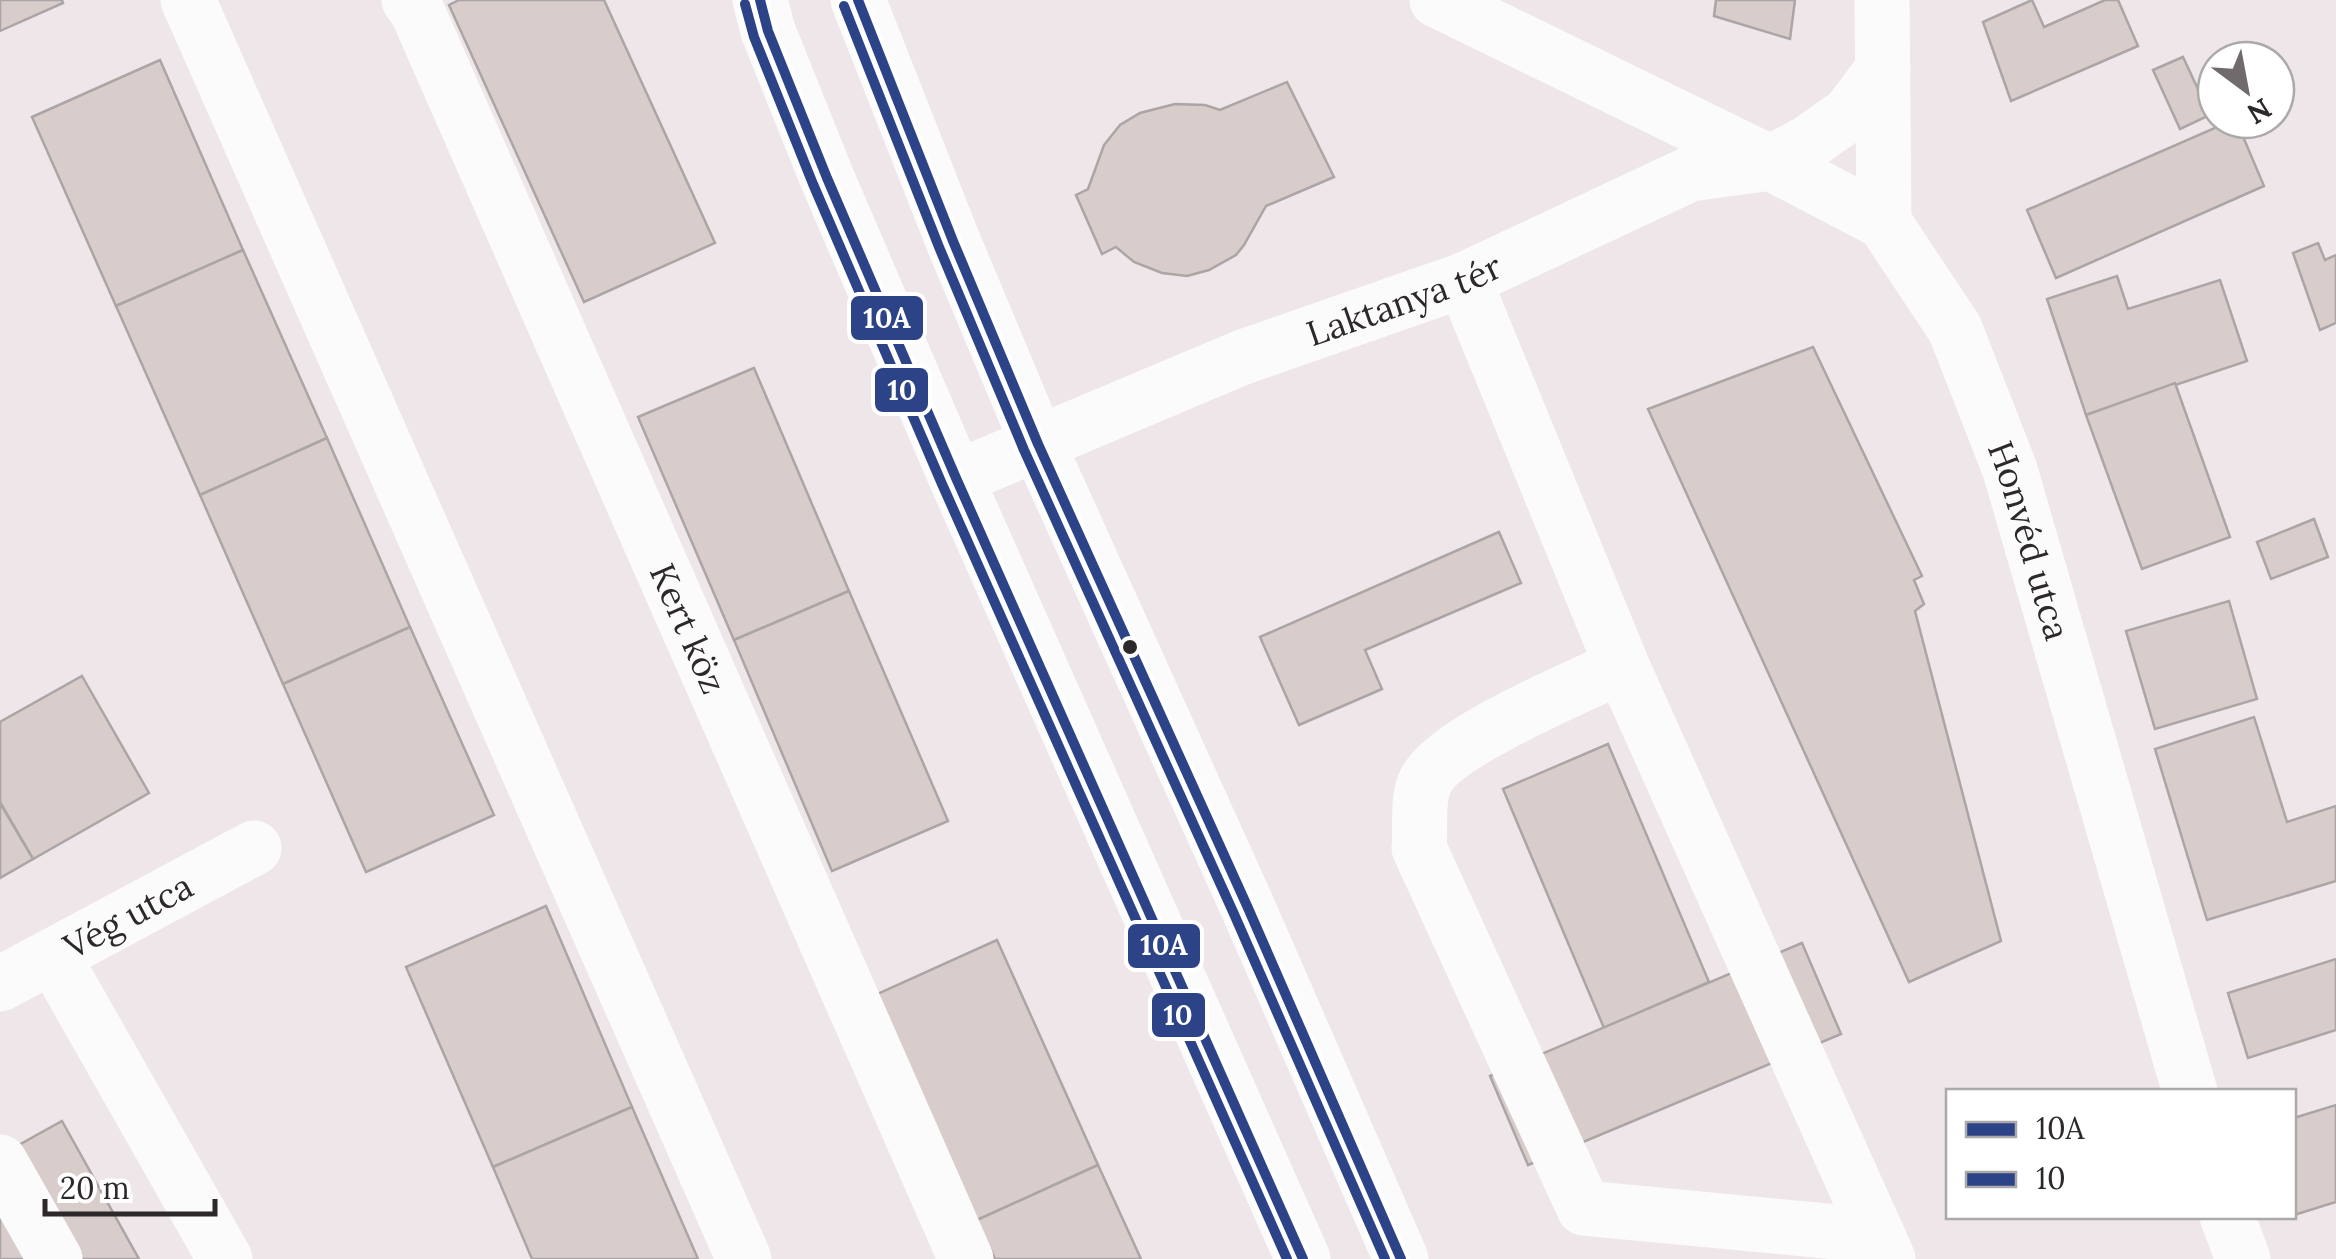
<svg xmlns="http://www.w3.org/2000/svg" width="2336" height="1259" viewBox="0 0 2336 1259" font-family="Lora,serif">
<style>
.building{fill:#d9cdcc;stroke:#aba5a6;stroke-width:2.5}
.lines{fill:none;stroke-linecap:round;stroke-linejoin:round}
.minor{stroke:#fcfbfc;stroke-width:55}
.major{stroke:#fcfbfc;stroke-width:55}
.bus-1-casing{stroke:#fff;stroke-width:18}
.bus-2-casing{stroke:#fff;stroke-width:18}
.bus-1{stroke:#2c4487;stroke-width:10}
.bus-2{stroke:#2c4487;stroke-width:10}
.bus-dot{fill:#2d2829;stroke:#fff;stroke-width:4}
.labels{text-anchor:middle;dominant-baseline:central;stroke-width:9;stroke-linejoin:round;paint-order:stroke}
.street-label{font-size:35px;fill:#2d2829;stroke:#fff}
.line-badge{stroke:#fff;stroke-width:4}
.badge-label{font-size:28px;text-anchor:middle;font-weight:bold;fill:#fff}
</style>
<rect width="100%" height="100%" fill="#eee6e8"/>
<g class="building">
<path d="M0,0H62L63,3L0,31Z"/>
<path d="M459,0H604L715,243L584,302L449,5Z"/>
<path d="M1716,0H1795L1790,39L1714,16Z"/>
<path d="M2032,0L2044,27L2105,0H2118L2138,46L2011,101L1983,22Z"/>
<path d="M2183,57L2210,115L2180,129L2153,70Z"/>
<path d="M160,60L243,250L116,306L32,117Z"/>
<path d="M1287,82L1334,177L1266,206L1244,245L1236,255L1209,270L1187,276L1162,273L1134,262L1116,247L1102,254L1076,195L1088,189L1104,145L1120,125L1140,113L1175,104L1205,105L1220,110Z"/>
<path d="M2233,120H2236L2264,186L2056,278L2027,210Z"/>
<path d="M2318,243L2325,260L2336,255V323L2320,330L2293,253Z"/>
<path d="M243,250L327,438L200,495L116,306Z"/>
<path d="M2117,276L2128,309L2220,280L2247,361L2086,415L2047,299Z"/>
<path d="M1813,347L1922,576L1914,580L1924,604L1915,611L2001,941L1909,982L1648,409Z"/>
<path d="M754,368L849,591L734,640L638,417Z"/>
<path d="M2175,383L2230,537L2142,569L2086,415Z"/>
<path d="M327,438L410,627L283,684L200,495Z"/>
<path d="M2314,519L2328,557L2271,579L2257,542Z"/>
<path d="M1499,532L1521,583L1365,650L1382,689L1299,725L1260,637Z"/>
<path d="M849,591L948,821L832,871L734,640Z"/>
<path d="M2229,601L2257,699L2155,729L2126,631Z"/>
<path d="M410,627L494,815L366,872L283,684Z"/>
<path d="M82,676L149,793L33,859L0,802V722Z"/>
<path d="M2254,717L2287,822L2336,806V881L2207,920L2155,749Z"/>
<path d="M1608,744L1709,982L1604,1028L1503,789Z"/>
<path d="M0,803L33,859L0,878Z"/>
<path d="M546,906L632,1107L493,1167L406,967Z"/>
<path d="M997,940L1098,1165L977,1220L875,995Z"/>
<path d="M1802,943L1841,1034L1528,1165L1490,1076Z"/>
<path d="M2336,959V1030L2248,1058L2228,993Z"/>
<path d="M2336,1105V1202L2294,1215V1118Z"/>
<path d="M632,1107L698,1259H532L493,1167Z"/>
<path d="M62,1121L139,1259H79L17,1146Z"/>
<path d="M1098,1165L1141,1259H995L977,1220Z"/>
<path d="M0,1214L25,1259H0Z"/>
</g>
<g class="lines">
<g class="minor">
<path d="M188,0L744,1259"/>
<path id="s1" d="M409,0L417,11L966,1259"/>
<path d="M1437,0L1771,163L1809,142L1849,114L1883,69"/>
<path id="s2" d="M1882,0L1884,222L1955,329L2010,470L2190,1092"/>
<path d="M1464,280L1622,666L1888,1259"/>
<path id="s3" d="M956,478L1243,357L1464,280L1690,174L1771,163L1884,222"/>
<path d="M1622,666C1580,686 1438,744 1424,785C1417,803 1421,830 1419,848L1584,1208L1878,1236"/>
<path d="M53,956L225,1259"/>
<path id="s4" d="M0,984L254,848"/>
<path d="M0,1162L55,1259"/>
<path d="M2227,1216L2243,1259"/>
</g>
<g class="major">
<path d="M760,0L768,31L827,178L956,478L1303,1259"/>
<path d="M858,0L953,241L1038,444L1248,908L1401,1259"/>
</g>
<g class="bus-1-casing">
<g id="bus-1">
<path d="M760,0L768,31L827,178L956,478L1303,1259"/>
<path d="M858,0L953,241L1038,444L1248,908L1401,1259"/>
</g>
</g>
<g class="bus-2-casing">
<g id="bus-2">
<path d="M745,4L754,37L813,184L942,484L1287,1259"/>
<path d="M844,6L939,247L1024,450L1234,914L1385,1259"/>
</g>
</g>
<use href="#bus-1" class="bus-1"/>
<use href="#bus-2" class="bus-2"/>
</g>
<circle class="bus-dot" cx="1130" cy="647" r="9"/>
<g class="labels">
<g class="street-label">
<text stroke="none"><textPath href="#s3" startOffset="482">Laktanya tér</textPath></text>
<text stroke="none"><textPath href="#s2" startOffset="575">Honvéd utca</textPath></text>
<text stroke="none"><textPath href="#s1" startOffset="688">Kert köz</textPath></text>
<text stroke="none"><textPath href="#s4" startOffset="145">Vég utca</textPath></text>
</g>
</g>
<g class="line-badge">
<rect x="849" y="294" width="76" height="48" rx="10" fill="#2c4487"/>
<rect x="873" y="366" width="57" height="48" rx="10" fill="#2c4487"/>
<rect x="1126" y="922" width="76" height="48" rx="10" fill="#2c4487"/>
<rect x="1150" y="991" width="57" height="48" rx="10" fill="#2c4487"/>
</g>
<g class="badge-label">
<text x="887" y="328">10A</text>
<text x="902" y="400">10</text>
<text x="1164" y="955">10A</text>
<text x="1178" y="1025">10</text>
</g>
<rect x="1946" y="1089" width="350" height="130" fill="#ffffff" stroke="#aba9a9" stroke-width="2.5"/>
<rect x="1966" y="1122" width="50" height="15" fill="#2c4487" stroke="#aba9a9" stroke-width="2.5"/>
<text x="2036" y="1139" font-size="30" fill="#2d2829">10A</text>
<rect x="1966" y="1172" width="50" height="15" fill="#2c4487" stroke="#aba9a9" stroke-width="2.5"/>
<text x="2036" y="1189" font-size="30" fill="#2d2829">10</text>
<g transform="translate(2246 90) rotate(148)"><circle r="48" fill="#ffffff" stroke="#aba9a9" stroke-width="2.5"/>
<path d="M0-8L18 38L0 25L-18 38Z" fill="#716a6c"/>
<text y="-15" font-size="28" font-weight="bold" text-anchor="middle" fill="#2d2829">N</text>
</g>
<path d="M45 1199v15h170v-15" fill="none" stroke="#2d2829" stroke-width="5"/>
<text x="60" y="1199" font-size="30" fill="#2d2829" stroke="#ffffff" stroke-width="8" paint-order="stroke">20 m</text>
</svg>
